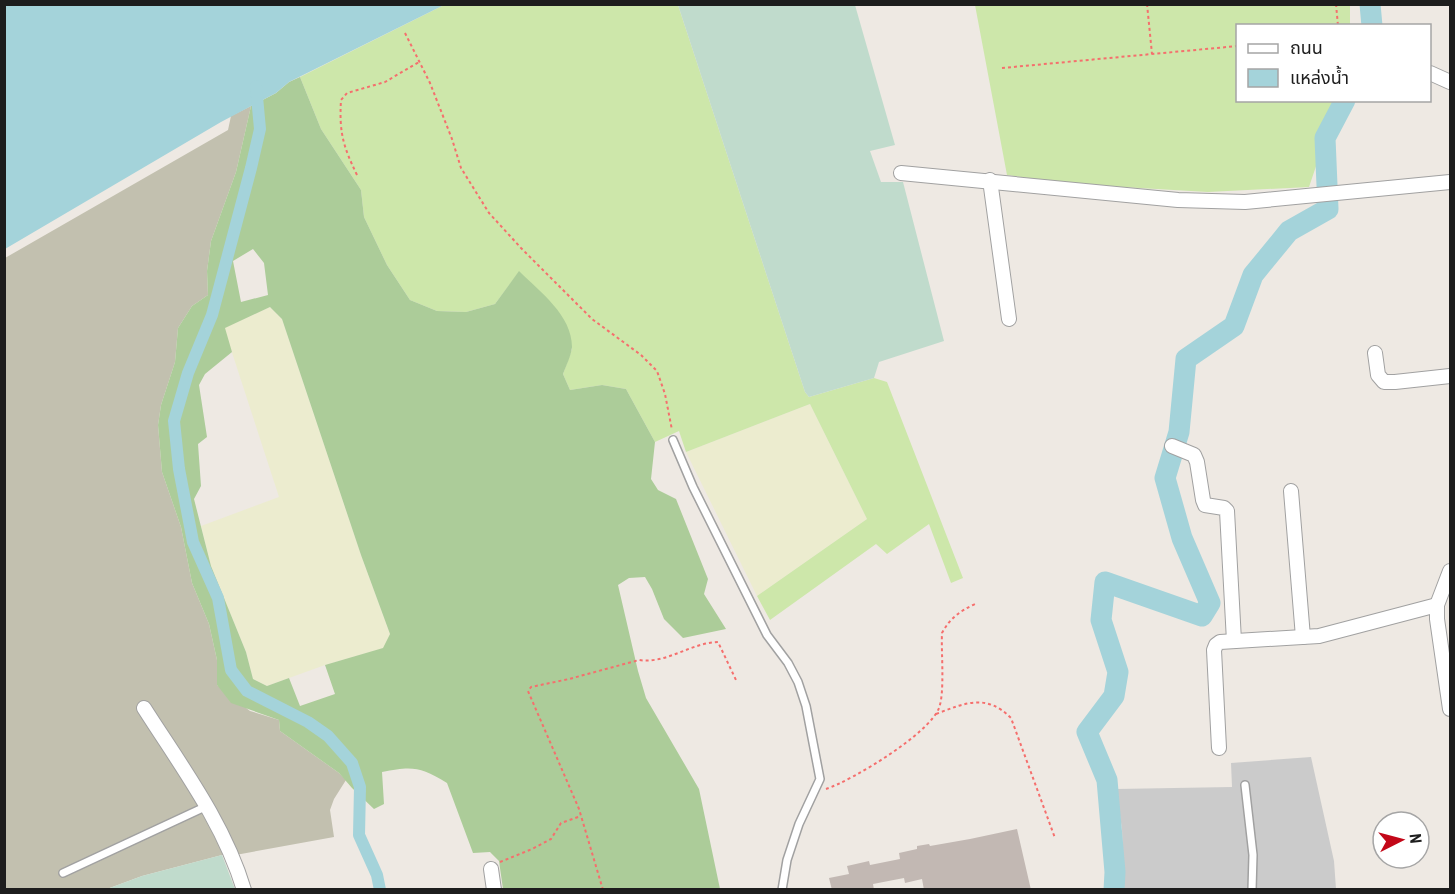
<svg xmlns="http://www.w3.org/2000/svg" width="1455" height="894" viewBox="0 0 1455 894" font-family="'Roboto Condensed','Noto Sans Thai',sans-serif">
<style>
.religious{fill:#cbcbcb}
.construction{fill:#c2c0af}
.farmland{fill:#ececcf}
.grass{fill:#cde7aa}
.forest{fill:#accc99;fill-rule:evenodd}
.wetland{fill:#c0dbcc}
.water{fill:#a4d3da}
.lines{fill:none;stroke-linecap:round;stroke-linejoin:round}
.canal{stroke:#a4d3da;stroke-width:12}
.river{stroke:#a4d3da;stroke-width:21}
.building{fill:#c2b8b3}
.lane-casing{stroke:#a1a1a1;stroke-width:10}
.street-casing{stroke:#a1a1a1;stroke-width:16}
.path{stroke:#f56f6d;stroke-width:2;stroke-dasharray:3 3;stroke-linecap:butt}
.lane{stroke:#fff;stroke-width:7}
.street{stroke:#fff;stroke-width:14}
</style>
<rect width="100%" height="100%" fill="#eee9e3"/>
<path class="religious" d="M1311,757L1334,861L1336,889H1124L1122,829L1116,789L1232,787L1231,763Z"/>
<path class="construction" d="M251,106L236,172L211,241L207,271L208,295L192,306L178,328L175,362L161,405L158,425L162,472L181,527L192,583L209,624L217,660V685L250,711L279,720L280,731L339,773L346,780L334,799L330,810L334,837L241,854L222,855L142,876L107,889L5,890V258L228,130L231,116Z"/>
<g class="farmland">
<path d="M270,307L282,319L361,555L390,634L384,648L325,665L267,686L253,679L246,652L211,566L201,526L279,497L224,328Z"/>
<path d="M810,404L867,519L757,596L686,452Z"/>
</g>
<g class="grass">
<path d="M444,5H678L805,392L809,397L874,378L887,382L963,578L951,583L929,524L887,554L876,544L770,620L757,596L867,519L810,404L686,452L679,431L655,442L626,389L602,385L570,390L563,374L572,349L519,272L495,304L466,312L437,311L410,300L387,265L364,217L361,190L321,129L300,77Z"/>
<path d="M975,5H1350V25L1238,26V100L1338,101L1309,187L1208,192L1071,184L1007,175Z"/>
</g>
<path class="forest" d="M300,77L321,129L361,190L364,217L387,265L410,300L437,311L466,312L495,304L519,271C540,292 572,315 572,347C571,356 566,366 563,374L570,390L602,385L626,389L655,442L651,479L658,490L676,499L708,579L704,594L726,629L683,638L664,619L652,589L645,577L629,578L618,585L638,671L646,698L699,789L720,889H503L499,861L490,852L473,853L447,783C420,767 413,766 382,772L384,804L374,809L352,788L339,773L280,731L279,720L231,703L217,685V660L209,624L192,583L181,527L162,472L158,425L161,405L175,362L178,328L192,306L208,295L207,271L211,241L236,172L251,106L276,93L289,82ZM253,249L264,263L268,295L241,302L233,261ZM270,307L282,319L361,555L390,634L383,648L325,665L335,694L300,706L289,678L267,686L253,679L246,652L211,566L194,499L201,486L198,444L207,437L199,385L205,374L232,352L225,328Z"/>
<g class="wetland">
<path d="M678,5H855L895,145L870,151L881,182H903L944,341L879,362L874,378L809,397L805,392Z"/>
<path d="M222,855L235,889H107L142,876Z"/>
</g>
<path class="water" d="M5,4H444V5L289,82L276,93L221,122L5,249Z"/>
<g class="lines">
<path class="canal" d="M256,86L260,129L251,168L212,315L188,373L174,421L179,469L193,542L218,598L231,670L247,691L308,722L328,736L352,763L360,787L359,835L377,875L380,890"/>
<g class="river">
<path d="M1370,4L1372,26"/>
<path d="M1114,890L1115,872L1107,780L1087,732L1114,696L1118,672L1101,620L1105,582L1202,616L1210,603L1182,538L1165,478L1179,432L1186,359L1234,326L1253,275L1289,231L1328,209L1325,138L1345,100"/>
</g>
</g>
<path class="building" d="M1017,829L1031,890H924L922,879L905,883L904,878L873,884L874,890H832L829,878L849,874L847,866L869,861L870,865L900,859L899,853L917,849V846L929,844L930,846L970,839Z"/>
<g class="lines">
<g class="lane-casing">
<g id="lane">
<path d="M673,440L693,487L767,635L788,663L798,682L806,706L820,779L799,824L787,860L782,890"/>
<path d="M1245,785L1253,855L1252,890"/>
<path d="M63,873L207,806"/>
</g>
</g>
<g class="street-casing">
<g id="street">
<path d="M1430,73L1450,82"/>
<path d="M901,173L1178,200L1245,202L1450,182"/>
<path d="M990,180L1009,319"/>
<path d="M1375,353L1378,375L1384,382H1395L1450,376"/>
<path d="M1172,446L1194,455L1197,462L1203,500L1205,505L1224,508L1227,511L1234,641"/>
<path d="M1291,491L1303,637"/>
<path d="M1450,571L1437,605V619L1450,709"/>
<path d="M144,708C181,766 224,823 244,890"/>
<path d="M1219,748L1214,650L1216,645L1220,642L1319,636L1437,605"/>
<path d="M491,869L494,890"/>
</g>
</g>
<g class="path">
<path d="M1147,4L1152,54"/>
<path d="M1336,4L1338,26"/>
<path d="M405,33L430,83L452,139L461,168L489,213L521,248L592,319L641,355L657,371L665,394L672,430"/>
<path d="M1002,68L1238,46"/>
<path d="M357,175C343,146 339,132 341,100L347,93L385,82L419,62"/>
<path d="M936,714C965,703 986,693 1011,718L1055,838"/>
<path d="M826,789C853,780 929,734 939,708C945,692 941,652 942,633C950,618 960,611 975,604"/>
<path d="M500,862L532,849L551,839L561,823L581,816"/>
<path d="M603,890L579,809L528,691L531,687L569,679L639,660C667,664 690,643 718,642L736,680"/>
</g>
<use href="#lane" class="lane"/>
<use href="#street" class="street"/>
</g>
<rect width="1455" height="894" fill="none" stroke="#1d1d1d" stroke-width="12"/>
<rect x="1236" y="24" width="195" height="78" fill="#ffffff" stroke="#a5a5a5" stroke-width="1.5"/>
<rect x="1248" y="44" width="30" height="9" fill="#ffffff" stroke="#a5a5a5" stroke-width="1.5"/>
<text x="1290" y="54" font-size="18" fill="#1d1d1d">ถนน</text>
<rect x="1248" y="69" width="30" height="18" fill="#a4d3da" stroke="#a5a5a5" stroke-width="1.5"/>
<text x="1290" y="84" font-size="18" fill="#1d1d1d">แหล่งน้ำ</text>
<g transform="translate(1401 840) rotate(84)"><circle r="28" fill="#ffffff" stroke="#a5a5a5" stroke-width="1.5"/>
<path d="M0-4.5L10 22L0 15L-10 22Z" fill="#c30718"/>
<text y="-9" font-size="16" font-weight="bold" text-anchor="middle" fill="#1d1d1d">N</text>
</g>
</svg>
